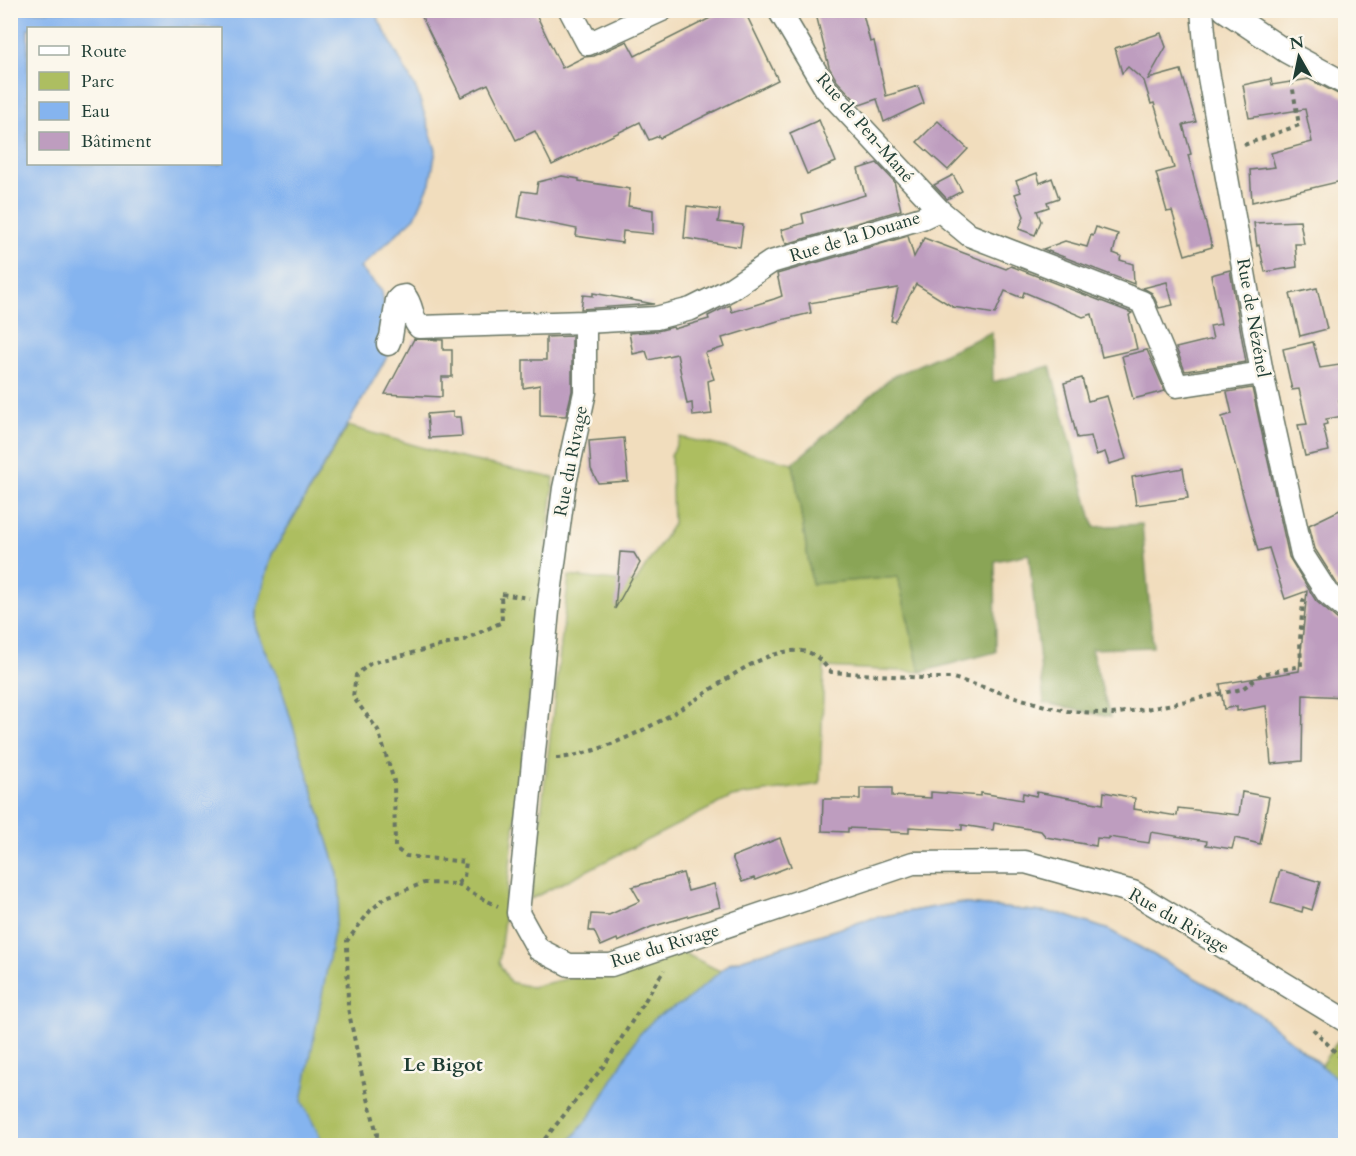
<svg xmlns="http://www.w3.org/2000/svg" width="1356" height="1156" viewBox="0 0 1356 1156" font-family="Cardo,serif">
<style>
.green{fill:#adbe61;stroke:#667e4a;stroke-width:1.5}
.forest{fill:#8aa557;stroke:#547146;stroke-width:1.5}
.water{fill:#85b4ef;stroke:#527892;stroke-width:1.5;fill-rule:evenodd}
.building{fill:#be9dbf}
.lines{fill:none;stroke-linecap:round;stroke-linejoin:round}
.minor-casing{stroke:#687564;stroke-width:25}
.path{stroke:#687564;stroke-width:4;stroke-dasharray:4.5 4.5;stroke-linecap:butt}
.minor{stroke:#fff;stroke-width:22}
.labels{text-anchor:middle;dominant-baseline:central;stroke-width:5;stroke-linejoin:round;paint-order:stroke}
.street-label{font-size:18px;fill:#1f3d34;stroke:#fbf7ec}
.neighbourhood-label{font-size:20px;font-weight:bold;fill:#1f3d34;stroke:#fbf7ec}
</style>
<rect width="100%" height="100%" fill="#fbf7ec"/>
<filter id="ink" filterUnits="userSpaceOnUse"><feTurbulence type="fractalNoise" baseFrequency=".0167" numOctaves="2"/><feDisplacementMap in="SourceGraphic" scale="12" xChannelSelector="R" yChannelSelector="G"/><feConvolveMatrix kernelMatrix="1 2 1 2 8 2 1 2 1" color-interpolation-filters="sRGB"/></filter>
<filter id="wash" filterUnits="userSpaceOnUse"><feTurbulence type="fractalNoise" baseFrequency=".008" numOctaves="4" result="noise"/><feDisplacementMap in="SourceGraphic" scale="24" xChannelSelector="R" yChannelSelector="G"/><feGaussianBlur stdDeviation="1.35" result="paint"/><feColorMatrix in="noise" values="0 0 0 0 0 0 0 0 0 0 0 0 0 0 0 0 0 1.4 0 .05"/><feComposite in="paint" operator="in"/></filter>
<g filter="url(#wash)">
<rect width="100%" height="100%" fill="#f1ddbd"/>
<g class="green">
<path d="M348,426L452,456L554,478L499,963L510,982L531,987L682,952L720,971L730,963L873,918L957,903L1061,914L1109,930L1256,1012L1321,1065L1341,1037L1345,1036V1145H122L340,900L338,874L279,680L256,629V612L272,554Z"/>
<path d="M680,437L793,463L812,584L898,577L920,672L824,667L820,784L732,797L531,899L569,576L635,583L673,524L671,456Z"/>
</g>
<path class="forest" d="M992,332L993,382L1050,366L1094,527L1142,524L1153,647L1091,649L1110,717L1044,703L1029,554L995,561L996,652L920,672L898,577L812,584L793,463L892,377Z"/>
<g class="water">
<path d="M10,11H374L417,91L436,150L430,183L415,217L360,268L382,291L390,352L272,554L256,612V629L279,680L338,874L340,900L302,1101L324,1145H11ZM28,28H220V164H28Z"/>
<path d="M957,903L1061,914L1109,930L1256,1012L1345,1085V1145H567L593,1112L638,1036L655,1018L686,1001L730,963L873,918Z"/>
</g>
<g id="blocks">
<g class="building">
<path d="M436,10H534L562,68L584,57L594,56L627,41L635,56L726,10H744L778,80L660,138L659,136L649,140L640,122L552,165L535,131L516,140L488,84L461,97L422,17Z"/>
<path d="M815,10H862L870,42L874,41L886,96L918,86L924,103L884,122L877,99L860,105L837,81L829,67Z"/>
<path d="M1161,33L1166,47L1148,79L1181,70L1196,122L1183,125L1191,154L1188,155L1212,247L1185,255L1172,211L1167,212L1156,173L1174,168L1154,103L1151,104L1144,81L1128,67L1122,73L1115,48Z"/>
<path d="M1271,79L1272,85L1309,79L1346,98V180L1252,202L1250,170L1275,167L1271,153L1312,142L1305,109L1249,118L1243,85Z"/>
<path d="M819,120L836,162L807,174L790,133Z"/>
<path d="M938,121L968,149L948,170L917,142Z"/>
<path d="M877,163L894,181L901,210L786,244L781,230L804,223L802,214L865,195L858,169Z"/>
<path d="M1037,173L1040,183L1052,178L1059,198L1047,202L1049,207L1037,211L1041,221L1035,235L1019,229L1024,216L1015,194L1021,192L1016,181Z"/>
<path d="M953,175L962,191L947,199L934,185Z"/>
<path d="M562,176L579,179V181L630,189L628,206L653,210V234L623,231L622,243L576,236L577,229L518,217L522,191L536,193L538,182Z"/>
<path d="M687,206L720,210L718,222L743,225L740,247L684,238Z"/>
<path d="M1300,221L1304,244H1295L1297,267L1265,272L1259,245L1257,246L1254,223Z"/>
<path d="M1096,227L1118,234L1113,253L1121,256L1120,260L1133,264L1134,284L1043,249L1065,241L1087,247L1091,235L1093,236Z"/>
<path d="M908,236L914,257L924,238L1006,269L1011,266L1132,313L1129,315L1137,349L1102,357L1092,314L1083,317L1024,292L1022,298L1005,291L995,314L953,307L916,284L895,322L891,321L898,288L809,303L811,313L781,320L722,338L725,347L705,353L714,379L708,381L712,414L693,416L692,403L687,404L677,354L649,360L646,351L633,354L629,333L657,331L673,327L674,329L709,319L708,316L730,305L732,312L774,299L782,296L777,274Z"/>
<path d="M1230,270L1246,362L1185,371L1176,348L1213,339L1210,326L1221,324L1211,275Z"/>
<path d="M1167,282L1173,305L1159,308L1152,293L1143,288Z"/>
<path d="M1317,288L1327,329L1300,336L1290,294Z"/>
<path d="M593,293L654,304L581,309L583,295L593,296Z"/>
<path d="M572,336V391L566,416L540,415V385L523,388V360H546V337Z"/>
<path d="M414,339L443,340V350H452V377H442V397L385,394Z"/>
<path d="M1313,342L1320,368L1346,364V399L1339,400L1343,416L1326,419L1327,424L1323,425L1329,451L1305,456L1298,425L1307,424L1299,389L1292,390L1283,349Z"/>
<path d="M1147,350L1165,391L1133,399L1122,356Z"/>
<path d="M1082,378L1088,401L1107,396L1126,459L1109,464L1105,452L1096,455L1091,436L1077,438L1064,383Z"/>
<path d="M1252,388L1289,557L1316,601L1337,619L1346,622V697L1303,695L1302,761L1271,764L1266,706L1237,711V706L1224,709L1220,684L1299,671L1307,591L1285,599L1269,548L1258,551L1222,417L1232,414L1227,392Z"/>
<path d="M453,412V417H460L462,436L429,438L427,414Z"/>
<path d="M624,438L628,481L598,483L591,469L589,441Z"/>
<path d="M1183,468L1188,498L1136,505L1132,477Z"/>
<path d="M1346,507V591L1337,584L1315,549L1309,525Z"/>
<path d="M620,552L634,553L640,563L615,609Z"/>
<path d="M860,788H892V796L931,798V792L981,796V793L1022,800L1023,793L1036,796L1037,792L1103,804L1104,792L1135,798L1134,809L1177,816L1178,808L1239,815L1242,792L1269,797L1260,844L1235,838L1232,849L1206,845L1207,841L1151,832L1149,843L1109,837V839L1097,838L1096,846L1046,837L1041,831L994,823L993,830L962,825V830L909,827V833L890,832V830L848,828V832L822,831L823,799H860Z"/>
<path d="M780,838L791,866L755,880L754,878L742,882L732,857Z"/>
<path d="M1280,870L1320,882L1312,910L1303,907L1302,912L1271,903Z"/>
<path d="M683,873L688,891L714,884L720,907L651,927L618,942L617,939L601,946L594,931H589L591,914L609,915L640,901L632,887Z"/>
</g>
</g>
</g>
<g filter="url(#ink)">
<use href="#blocks" fill-opacity="0" stroke="#687564" stroke-width="1.5"/>
<g class="lines">
<g class="minor-casing">
<g id="minor">
<path d="M570,10L588,44L662,10"/>
<path d="M779,10L826,89L939,210L969,235L1142,302L1177,386L1262,373"/>
<path d="M1202,10L1207,66L1262,373L1302,554L1327,593L1346,609"/>
<path d="M1224,10L1287,52L1346,84"/>
<path d="M585,322V392L564,488L549,601L518,913L538,949L569,965H611L913,863L1025,862L1133,892L1346,1021"/>
<path d="M388,344L391,337L397,300L400,297L405,296C413,305 411,319 419,327L585,322L656,318L691,309L729,290L771,262L922,218L939,210"/>
</g>
</g>
<g class="path">
<path d="M1244,145L1299,125L1291,78"/>
<path d="M556,758C598,756 660,723 695,700C723,682 767,647 802,651C815,652 823,663 831,672L924,678H953L1045,706L1067,711L1112,714L1158,707L1242,689L1262,674L1301,666L1300,640L1303,601L1305,597"/>
<path d="M457,884L483,899L498,906"/>
<path d="M1313,1029L1346,1063"/>
<path d="M376,1146L377,1134L361,1071L348,1008L347,941L370,911L386,897L424,883L457,884L464,877L466,862L406,856L395,848L394,781L378,730L353,697L356,675L371,663L464,640L502,622L501,594L529,598"/>
<path d="M539,1146L606,1063L664,970"/>
</g>
<use href="#minor" class="minor"/>
</g>
</g>
<g class="labels">
<g class="street-label">
<text transform="translate(865 128) rotate(49)">Rue de Pen-Mané</text>
<text transform="translate(855 237) rotate(-17)">Rue de la Douane</text>
<text transform="translate(1253 318) rotate(80)">Rue de Nézénel</text>
<text transform="translate(571 461) rotate(-79)">Rue du Rivage</text>
<text transform="translate(1179 921) rotate(30)">Rue du Rivage</text>
<text transform="translate(665 946) rotate(-17)">Rue du Rivage</text>
</g>
<g class="neighbourhood-label">
<text x="443" y="1064">Le Bigot</text>
</g>
</g>
<rect width="1356" height="1156" fill="none" stroke="#fbf7ec" stroke-width="36"/>
<rect x="27" y="27" width="195" height="138" fill="#fbf7ec" stroke="#a3ada2" stroke-width="1.5"/>
<rect x="39" y="46" width="30" height="9" fill="#ffffff" stroke="#a3ada2" stroke-width="1.5"/>
<text x="81" y="57" font-size="18" fill="#1f3d34">Route</text>
<rect x="39" y="72" width="30" height="18" fill="#adbe61" stroke="#a3ada2" stroke-width="1.5"/>
<text x="81" y="87" font-size="18" fill="#1f3d34">Parc</text>
<rect x="39" y="102" width="30" height="18" fill="#85b4ef" stroke="#a3ada2" stroke-width="1.5"/>
<text x="81" y="117" font-size="18" fill="#1f3d34">Eau</text>
<rect x="39" y="132" width="30" height="18" fill="#be9dbf" stroke="#a3ada2" stroke-width="1.5"/>
<text x="81" y="147" font-size="18" fill="#1f3d34">Bâtiment</text>
<g transform="translate(1299 57) rotate(351)" stroke="#fbf7ec" stroke-width="4.5" paint-order="stroke">
<path d="M0-4.5L10 22L0 15L-10 22Z" fill="#1f3d34"/>
<text y="-9" font-size="16" font-weight="bold" text-anchor="middle" fill="#1f3d34">N</text>
</g>
</svg>
